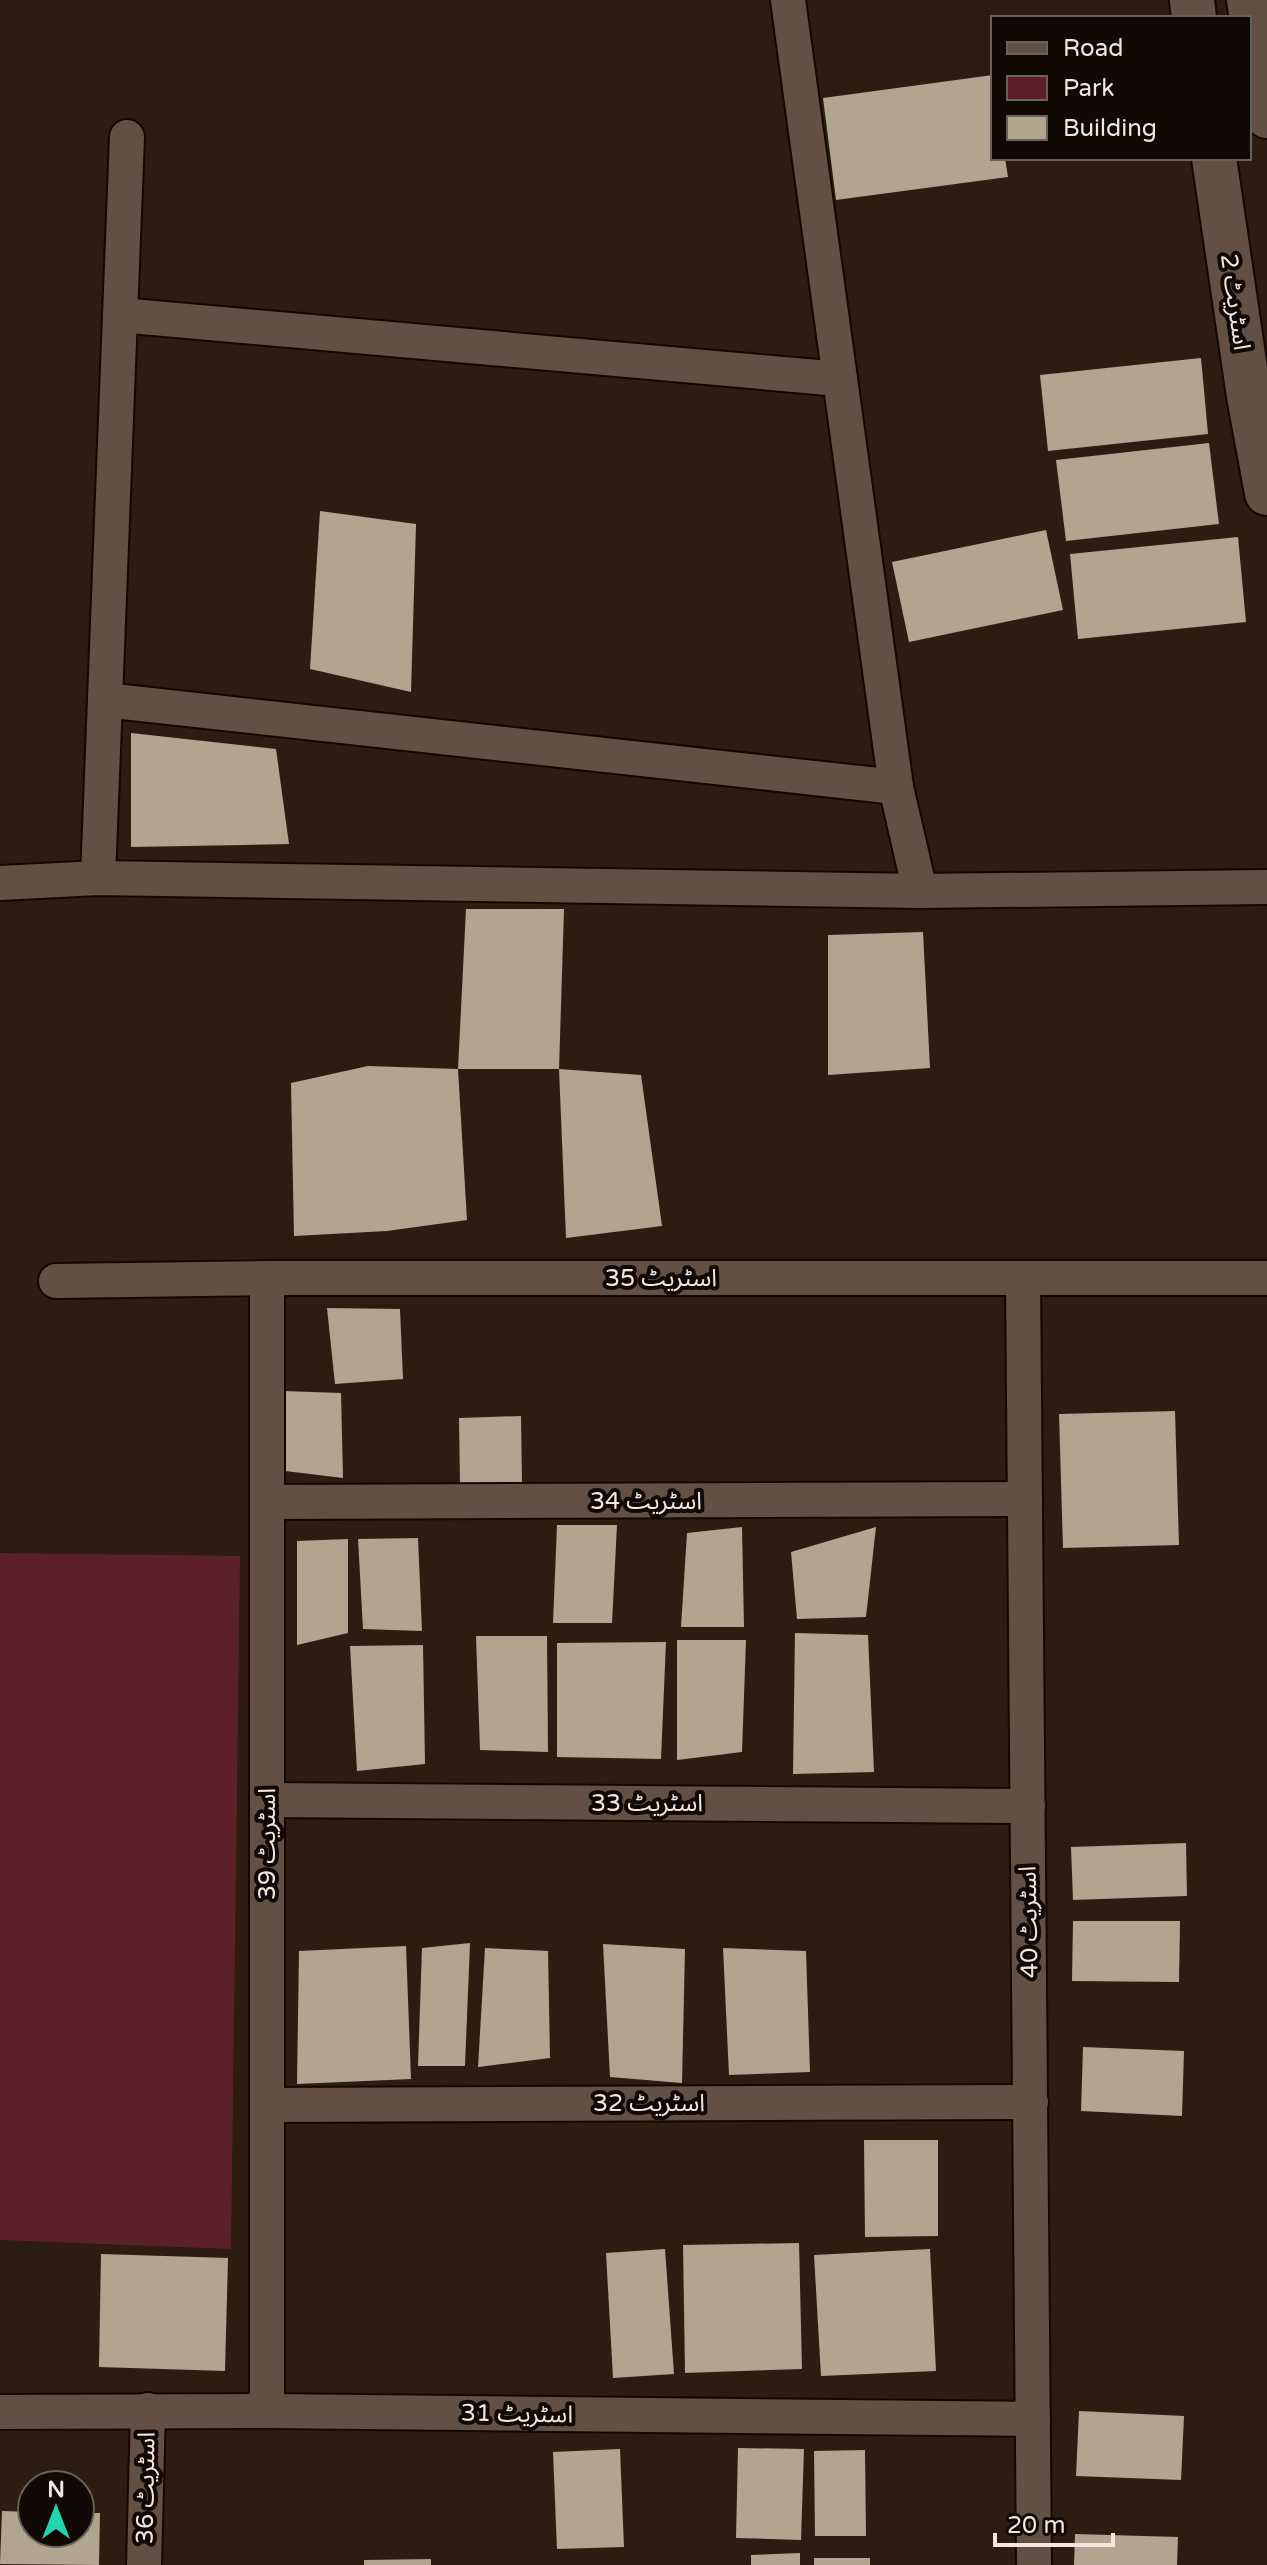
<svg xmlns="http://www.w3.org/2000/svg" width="1267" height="2565" viewBox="0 0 1267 2565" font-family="'Varela Round','Noto Sans Arabic',sans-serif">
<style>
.green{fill:#5b2029}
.building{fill:#b1a58f}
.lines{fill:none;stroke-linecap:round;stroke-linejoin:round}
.minor-casing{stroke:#150700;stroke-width:38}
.secondary-casing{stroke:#150700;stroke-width:48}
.minor{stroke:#635042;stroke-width:34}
.secondary{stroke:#635042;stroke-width:44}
.labels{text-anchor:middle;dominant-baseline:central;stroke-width:8;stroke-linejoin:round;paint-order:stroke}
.street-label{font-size:24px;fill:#f2e6dd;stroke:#100905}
</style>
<rect width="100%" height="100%" fill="#2d1d10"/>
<path class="green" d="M0,1553L240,1556L231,2249L0,2240Z"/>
<g class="building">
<path d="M993,75V158H1005L1008,177L836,200L823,98Z"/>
<path d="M1201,358L1208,434L1048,451L1040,375Z"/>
<path d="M1209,443L1219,524L1066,541L1056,460Z"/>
<path d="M320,511L416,524L411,692L310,669Z"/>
<path d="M1046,530L1063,610L909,642L892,562Z"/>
<path d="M1238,537L1246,622L1078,639L1070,554Z"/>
<path d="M131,733L276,749L289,844L131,847Z"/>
<path d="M466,909H564L559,1069H458Z"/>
<path d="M923,932L930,1068L828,1075V935Z"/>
<path d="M368,1066L458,1069L467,1220L387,1231L294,1236L291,1083Z"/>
<path d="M559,1069L641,1075L662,1226L566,1238Z"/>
<path d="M327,1308L400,1309L403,1379L335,1384Z"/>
<path d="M283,1391L341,1393L343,1478L285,1471Z"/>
<path d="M1175,1411L1179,1545L1063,1548L1059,1414Z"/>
<path d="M521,1416L522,1483L460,1484L459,1418Z"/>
<path d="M557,1525H617L612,1623H553Z"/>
<path d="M742,1527L744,1627H681L687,1533Z"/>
<path d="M876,1527L866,1617L797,1619L791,1552Z"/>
<path d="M418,1538L422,1631L363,1629L358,1539Z"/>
<path d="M348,1539V1633L297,1645V1541Z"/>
<path d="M795,1633L868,1635L874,1772L793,1774Z"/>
<path d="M476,1636H547L548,1752L480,1750Z"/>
<path d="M677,1640H746L742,1752L677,1760Z"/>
<path d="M666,1642L661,1759L557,1757V1643Z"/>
<path d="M423,1645L425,1764L357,1771L350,1646Z"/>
<path d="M1186,1843L1187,1896L1073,1900L1071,1847Z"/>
<path d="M1073,1921H1180L1179,1982L1072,1981Z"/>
<path d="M470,1943L465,2066H418L422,1948Z"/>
<path d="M603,1944L685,1949L682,2083L610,2077Z"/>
<path d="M406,1946L411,2079L297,2084L299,1951Z"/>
<path d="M485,1948L548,1951L550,2058L478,2067Z"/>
<path d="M723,1948L806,1951L810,2072L729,2075Z"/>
<path d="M1083,2047L1184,2051L1182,2116L1081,2111Z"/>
<path d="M864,2140H938V2236L865,2237Z"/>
<path d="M799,2243L802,2369L685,2373L683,2245Z"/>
<path d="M665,2249L674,2374L613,2378L606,2253Z"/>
<path d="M930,2249L936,2371L821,2376L814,2255Z"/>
<path d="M101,2254L228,2258L225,2371L99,2367Z"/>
<path d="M1079,2411L1184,2416L1181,2480L1076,2476Z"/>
<path d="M738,2448L804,2449L801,2540L736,2538Z"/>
<path d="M620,2449L624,2547L557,2549L553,2452Z"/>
<path d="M865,2450L866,2536H815L814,2451Z"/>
<path d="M2,2511L32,2512V2533H80V2513H100L99,2565L0,2564Z"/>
<path d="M1075,2534L1178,2537L1177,2565H1074Z"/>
<path d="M800,2553V2565H751V2555Z"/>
<rect x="814" y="2558" width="56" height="7"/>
<path d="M431,2559V2565H364V2560Z"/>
</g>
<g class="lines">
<g class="minor-casing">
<g id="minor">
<path d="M788,0L896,787L920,891"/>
<path d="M120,315L840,379"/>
<path d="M105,700L896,787"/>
<path d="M98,878L127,137"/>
<path d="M0,883L98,878L920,891L1267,887"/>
<path d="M267,1278V2411"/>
<path d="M1023,1279L1034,2565"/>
<path d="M56,1281L267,1278H1267"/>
<path d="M267,1502L1025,1499"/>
<path d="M267,1800L1028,1806"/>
<path d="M267,2105L1031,2102"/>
<path d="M0,2412L267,2411L1033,2419"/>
<path d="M144,2565L148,2410"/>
</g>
</g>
<g class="secondary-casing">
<g id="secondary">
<path d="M1192,0L1194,18"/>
<path d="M1249,0L1267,116"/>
<path d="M1214,158L1249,396L1267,493"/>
</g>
</g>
<use href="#minor" class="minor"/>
<use href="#secondary" class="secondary"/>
</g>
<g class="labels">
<g class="street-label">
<text transform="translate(1235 302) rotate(82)">اسٹریٹ 2</text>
<text x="661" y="1278">اسٹریٹ 35</text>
<text x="646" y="1501">اسٹریٹ 34</text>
<text x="647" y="1803">اسٹریٹ 33</text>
<text transform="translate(267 1844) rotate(-90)">اسٹریٹ 39</text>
<text transform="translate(1029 1922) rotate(-91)">اسٹریٹ 40</text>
<text x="649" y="2103">اسٹریٹ 32</text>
<text transform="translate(517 2414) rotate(1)">اسٹریٹ 31</text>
<text transform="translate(146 2488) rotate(-89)">اسٹریٹ 36</text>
</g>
</g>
<rect x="991" y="16" width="260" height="144" fill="#100905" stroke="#6a615b" stroke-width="2"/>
<rect x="1007" y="42" width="40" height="12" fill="#635042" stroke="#6a615b" stroke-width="2"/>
<text x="1063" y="56" font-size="24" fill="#f2e6dd">Road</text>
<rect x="1007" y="76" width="40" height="24" fill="#5b2029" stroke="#6a615b" stroke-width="2"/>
<text x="1063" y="96" font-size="24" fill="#f2e6dd">Park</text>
<rect x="1007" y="116" width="40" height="24" fill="#b1a58f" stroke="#6a615b" stroke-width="2"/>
<text x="1063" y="136" font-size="24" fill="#f2e6dd">Building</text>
<g transform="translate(56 2509)"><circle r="38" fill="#100905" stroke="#6a615b" stroke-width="2"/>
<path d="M0-6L14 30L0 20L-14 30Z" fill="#23d5af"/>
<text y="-12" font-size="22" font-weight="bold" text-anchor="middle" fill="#f2e6dd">N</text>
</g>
<path d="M995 2533v12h118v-12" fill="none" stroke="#f2e6dd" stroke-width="4"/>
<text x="1007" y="2533" font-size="24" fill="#f2e6dd" stroke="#100905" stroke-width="6" paint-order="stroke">20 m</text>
</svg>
